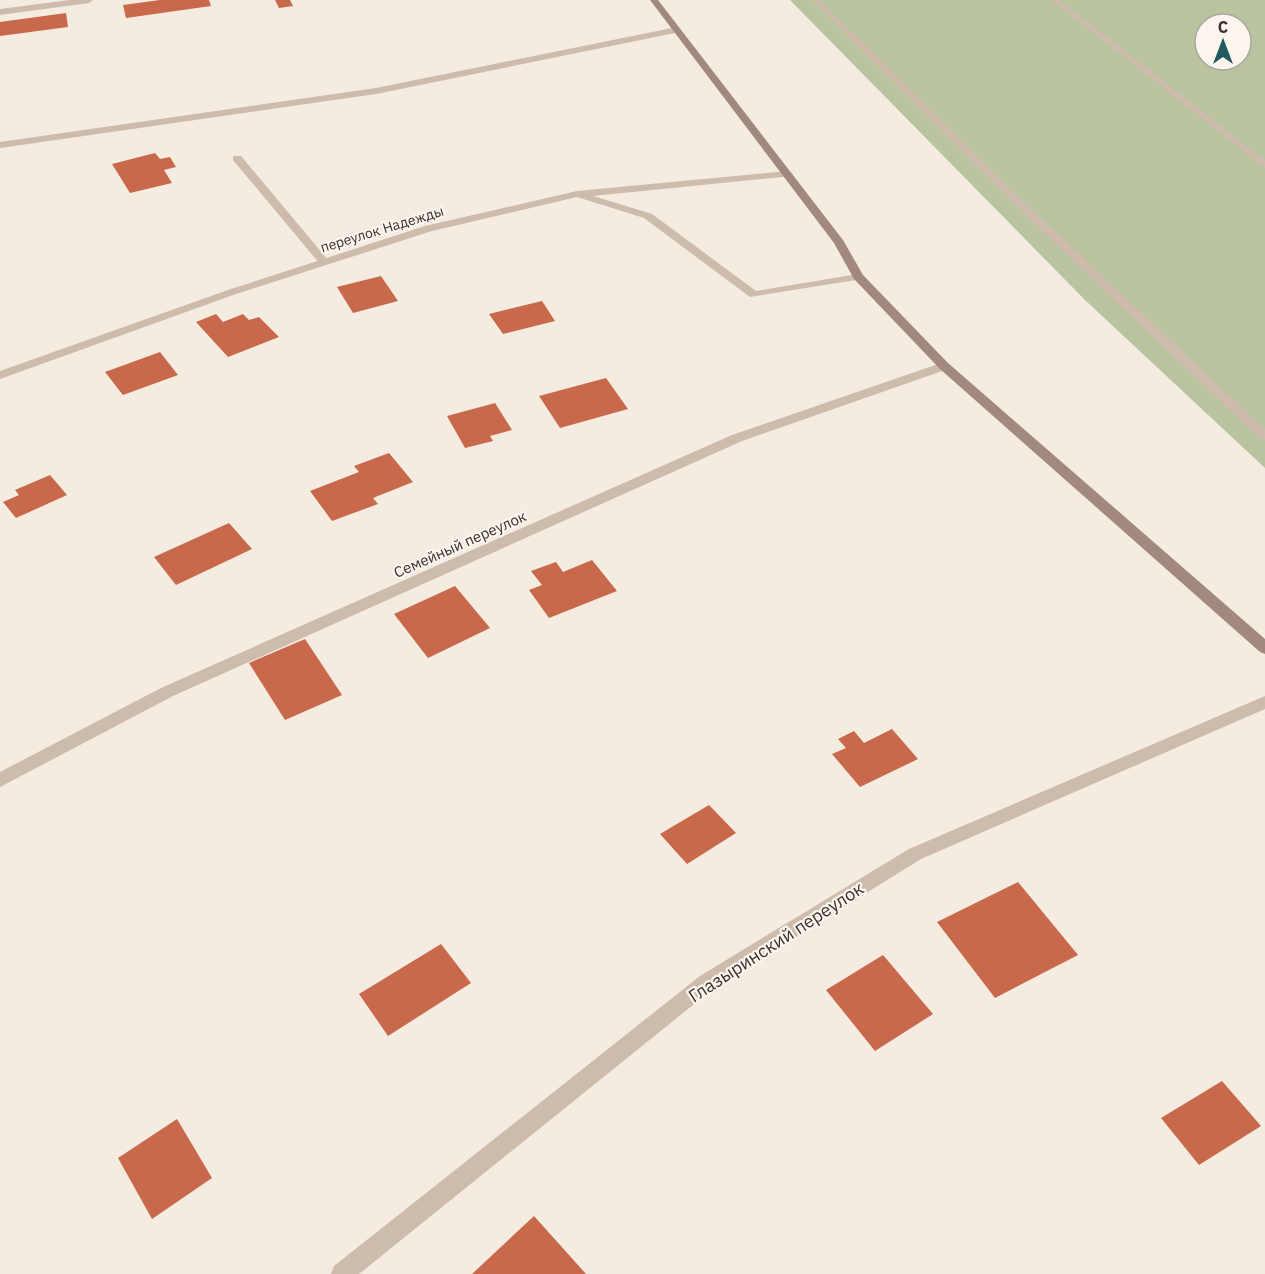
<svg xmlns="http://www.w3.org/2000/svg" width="1265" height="1274" viewBox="0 0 1265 1274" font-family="'IBM Plex Sans',sans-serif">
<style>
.green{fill:#b8c4a0;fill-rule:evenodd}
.building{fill:#c8694b}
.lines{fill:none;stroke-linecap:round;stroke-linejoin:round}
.lane{fill:#cdbbac;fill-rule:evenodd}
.street{fill:#cdbbac;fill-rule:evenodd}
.secondary{fill:#a18a7d;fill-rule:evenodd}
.labels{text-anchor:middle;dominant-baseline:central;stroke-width:4.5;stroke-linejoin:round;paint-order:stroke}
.far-street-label{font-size:14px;fill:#3b302b;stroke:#fbf5ee}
.street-label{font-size:15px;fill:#3b302b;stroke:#fbf5ee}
.near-street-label{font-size:18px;fill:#3b302b;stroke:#fbf5ee}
</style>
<rect width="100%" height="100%" fill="#f4ebe1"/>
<path class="green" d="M790,0H1265V468L1085,300ZM1205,24H1241V60H1205Z"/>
<g class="building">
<path d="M160,0H209L211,6L126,18L123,5Z"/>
<path d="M275,0H290L293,6L279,8Z"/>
<path d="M66,13L68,27L0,36V22Z"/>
<path d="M155,153L160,159L170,157L176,167L164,170L172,183L130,193L112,164Z"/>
<path d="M381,276L398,301L353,313L337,287Z"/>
<path d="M542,301L555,321L503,334L489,314Z"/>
<path d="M216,314L223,322L243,314L249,320L259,317L279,337L228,357L196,322Z"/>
<path d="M160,352L178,375L123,395L105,372Z"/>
<path d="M606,378L628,409L560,428L539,396Z"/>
<path d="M495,403L512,430L490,436L493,441L465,448L447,416Z"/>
<path d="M389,453L413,482L373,498L378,504L332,521L310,491L359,472L354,466Z"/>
<path d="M50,475L67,495L16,518L3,502L19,495L15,490Z"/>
<path d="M229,523L252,549L176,585L154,557Z"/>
<path d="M592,560L617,591L549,618L529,590L542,585L531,571L556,562L563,572Z"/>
<path d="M455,586L490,628L428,658L394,614Z"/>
<path d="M305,639L342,695L285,720L249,663Z"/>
<path d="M892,729L918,759L860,787L832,754L846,748L838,739L854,731L864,743Z"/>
<path d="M709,805L736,833L687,864L660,834Z"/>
<path d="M1018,882L1078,955L995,998L937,922Z"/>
<path d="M441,944L471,983L388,1036L359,994Z"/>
<path d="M883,955L933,1014L875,1051L826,990Z"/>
<path d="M1222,1081L1261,1126L1199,1165L1161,1118Z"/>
<path d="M177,1119L212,1178L152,1219L118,1158Z"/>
<path d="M534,1216L586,1274H472Z"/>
</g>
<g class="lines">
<path class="lane" d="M233,156H241L328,260V264H320L233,160Z"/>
<g class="street">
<path d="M70,0H93L89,3L0,15V9Z"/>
<path d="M811,0H820L1025,203L1265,429V440L1260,439L1017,207Z"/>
<path d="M1051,0H1060L1265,160V168Z"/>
<path d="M677,27L681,30L680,32L376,94L0,148V142L376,88Z"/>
<path d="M788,171L793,174L792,176L593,196L652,214L756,291L858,274L862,275V279L750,297L644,218L577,197L432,231L236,294L0,379V371L228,290L425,226L577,191Z"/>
<path d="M944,362L950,366L948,369L742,441L173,696L0,787V772L161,688L732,435Z"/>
<path d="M1265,696V709L921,859L714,988L359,1274H331L334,1266L700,976L909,849Z"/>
</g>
<path class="secondary" d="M650,0H658L843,240L863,275L948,363L1265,639V654L1260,652L940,369L854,279L834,243Z"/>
</g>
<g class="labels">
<g class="far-street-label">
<text transform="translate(382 229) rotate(-17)">переулок Надежды</text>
</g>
<g class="street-label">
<text transform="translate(460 544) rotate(-24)">Семейный переулок</text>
</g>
<g class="near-street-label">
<text transform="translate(776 942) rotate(-33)">Глазыринский переулок</text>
</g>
</g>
<g transform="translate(1223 42)"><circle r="28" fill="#fbf5ee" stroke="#aea6a0" stroke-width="1.5"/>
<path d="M0-4.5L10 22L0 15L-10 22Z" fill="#1f5a5e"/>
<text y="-9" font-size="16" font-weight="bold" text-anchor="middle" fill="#3b302b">С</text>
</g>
</svg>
